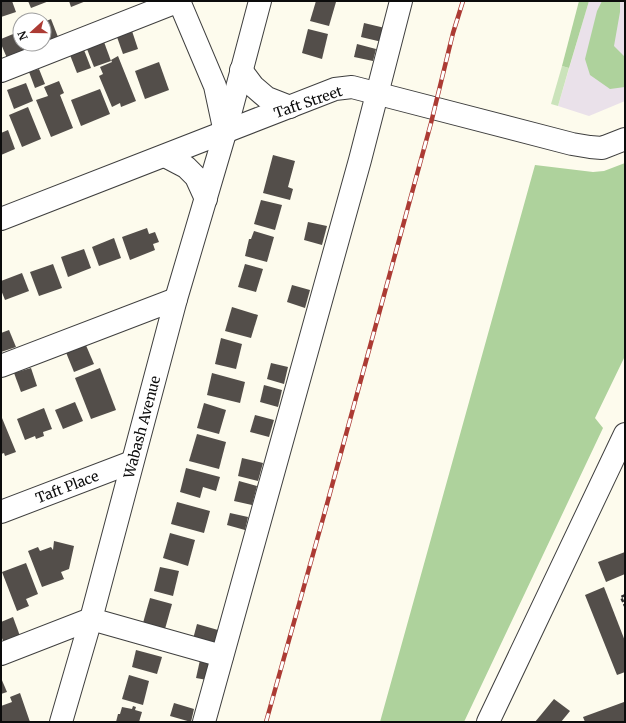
<svg xmlns="http://www.w3.org/2000/svg" width="626" height="723" viewBox="0 0 626 723" font-family="Merriweather,serif">
<style>
.industrial{fill:#eae1ea}
.green{fill:#cbe3bb}
.forest{fill:#aed29c}
.building{fill:#534e4a}
.lines{fill:none;stroke-linecap:round;stroke-linejoin:round}
.minor-casing{stroke:#3f3f3f;stroke-width:24}
.path{stroke:#2e2e2e;stroke-width:2.5;stroke-dasharray:4 2;stroke-linecap:butt}
.minor{stroke:#fff;stroke-width:22}
.rail-casing{stroke:#ac3b34;stroke-width:4.5}
.rail{stroke:#fff;stroke-width:3;stroke-dasharray:9;stroke-linecap:butt}
.labels{text-anchor:middle;dominant-baseline:central;stroke-width:4;stroke-linejoin:round;paint-order:stroke}
.street-label{font-size:14px;fill:#0c0c0c;stroke:#fff}
</style>
<rect width="100%" height="100%" fill="#fdfbed"/>
<path class="industrial" d="M589,1H625V101L589,116L558,106Z"/>
<path class="green" d="M562,66L569,68L558,106L551,104Z"/>
<g class="forest">
<path d="M579,1H589L569,68L562,66Z"/>
<path d="M602,1H620V12L614,46L625,57V87L610,89L590,75L585,59L597,11Z"/>
<path d="M625,163V356L595,418L603,428L464,722H380L535,165L593,172L604,171Z"/>
</g>
<g class="building">
<path d="M1,1H12L16,12L1,17Z"/>
<path d="M28,1H49L31,8Z"/>
<path d="M69,1H86L71,7Z"/>
<path d="M316,1H331L336,2L329,26L310,21Z"/>
<path d="M51,19L58,37L44,43V22Z"/>
<path d="M364,23L385,28L382,42L361,37Z"/>
<path d="M308,29L328,34L322,59L302,53Z"/>
<path d="M132,31L138,49L123,54L117,37Z"/>
<path d="M18,32L20,38V44H22L25,50L7,58L1,44V39Z"/>
<path d="M104,42L111,61L94,67L87,49Z"/>
<path d="M357,44L376,49L373,61L354,57Z"/>
<path d="M84,50L91,68L77,73L70,55Z"/>
<path d="M118,56L136,101L121,107L120,103L112,107L99,76L103,74L100,67L112,62L111,60Z"/>
<path d="M159,62L169,90L145,99L135,71Z"/>
<path d="M39,69L45,84L35,88L29,72Z"/>
<path d="M59,81L64,93L60,95L73,128L51,137L36,100L48,96L44,87Z"/>
<path d="M26,83L33,101L14,109L7,90Z"/>
<path d="M100,89L110,114L81,126L71,100Z"/>
<path d="M28,107L41,139L22,147L9,115Z"/>
<path d="M8,130L15,149L1,155V133Z"/>
<path d="M273,155L295,161L288,187L293,189L290,200L263,193Z"/>
<path d="M261,200L282,205L275,230L254,224Z"/>
<path d="M308,222L327,226L322,245L304,240Z"/>
<path d="M147,228L149,234L155,232L159,242L153,244L155,250L130,260L122,237Z"/>
<path d="M254,231L274,237L267,262L245,256L249,239H251Z"/>
<path d="M114,238L121,258L99,266L92,247Z"/>
<path d="M84,249L91,268L68,277L61,257Z"/>
<path d="M53,264L62,288L39,296L30,272Z"/>
<path d="M245,264L263,269L256,292L238,287Z"/>
<path d="M22,273L29,291L5,300L1,290V281Z"/>
<path d="M292,285L310,290L305,308L287,302Z"/>
<path d="M232,307L258,315L251,338L225,331Z"/>
<path d="M9,330L16,347L1,352V333Z"/>
<path d="M221,338L242,344L236,369L215,364Z"/>
<path d="M85,343L94,364L74,372L65,350Z"/>
<path d="M271,363L288,367L284,384L267,379Z"/>
<path d="M31,368L37,386L21,392L14,373Z"/>
<path d="M100,368L116,410L91,419L75,378Z"/>
<path d="M212,373L245,382L240,403L207,395Z"/>
<path d="M264,385L282,390L278,407L260,402Z"/>
<path d="M75,402L83,421L63,429L55,410Z"/>
<path d="M204,403L226,410L219,434L197,428Z"/>
<path d="M44,408L52,429L43,432L44,436L36,439L35,436L25,440L17,419Z"/>
<path d="M255,415L274,420L269,437L250,432Z"/>
<path d="M2,418L16,452L5,456L4,453L1,454V419Z"/>
<path d="M197,434L226,442L219,469L189,461Z"/>
<path d="M242,458L263,463L258,481L238,476Z"/>
<path d="M186,468L220,477L216,491L203,487L200,498L180,492Z"/>
<path d="M239,481L257,486L252,505L234,501Z"/>
<path d="M177,502L210,511L204,533L171,524Z"/>
<path d="M230,513L248,517L245,530L227,525Z"/>
<path d="M170,533L195,540L188,566L163,558Z"/>
<path d="M54,541L74,546L69,569L61,572L64,579L42,587L28,551L38,547L40,551L51,547L53,550Z"/>
<path d="M625,552V574L606,582L598,562Z"/>
<path d="M26,563L38,594L26,599L29,606L17,611L2,572Z"/>
<path d="M160,567L179,571L173,596L154,591Z"/>
<path d="M604,587L625,641V672L617,675L585,595Z"/>
<path d="M150,598L172,604L165,629L143,623Z"/>
<path d="M13,617L20,636L4,643L1,636V622Z"/>
<path d="M197,624L218,630L214,645L193,639Z"/>
<path d="M136,650L162,657L157,674L132,667Z"/>
<path d="M200,660L211,663L207,680L196,678Z"/>
<path d="M129,675L149,681L143,705L122,699Z"/>
<path d="M1,678L7,692L1,694Z"/>
<path d="M20,693L30,722H1V706L12,702L10,697Z"/>
<path d="M554,699L570,711L561,722H535Z"/>
<path d="M624,702L625,705V722H585L583,717Z"/>
<path d="M174,703L194,709L191,722L170,716Z"/>
<path d="M133,706L136,707L135,710L142,712L139,722H116L118,714H120L122,707L132,709Z"/>
</g>
<g class="lines">
<g class="minor-casing">
<g id="minor">
<path d="M179,1L215,86L224,128"/>
<path d="M241,70L253,86L267,98L290,107"/>
<path d="M1,71L179,1"/>
<path d="M165,156L186,167L196,177L206,199"/>
<path d="M1,219L335,89L352,87L572,144L590,147L602,148L625,139"/>
<path d="M1,366L176,299"/>
<path d="M1,512L132,462"/>
<path d="M1,654L91,619L222,656"/>
<path d="M61,722L91,619L176,299L225,133L260,1"/>
<path d="M204,722L360,160L401,1"/>
<path d="M488,722L625,434"/>
</g>
</g>
<path class="path" d="M625,595L621,597L625,606"/>
<use href="#minor" class="minor"/>
<g class="rail-casing">
<path id="rail" d="M266,722L324,515L431,123L453,33L463,1"/>
</g>
<use href="#rail" class="rail"/>
</g>
<g class="labels">
<g class="street-label">
<text transform="translate(308 102) rotate(-19)">Taft Street</text>
<text transform="translate(142 427) rotate(-75)">Wabash Avenue</text>
<text transform="translate(67 487) rotate(-21)">Taft Place</text>
</g>
</g>
<rect width="626" height="723" fill="none" stroke="#0c0c0c" stroke-width="4"/>
<g transform="translate(32 32) rotate(249)"><circle r="19" fill="#ffffff" stroke="#9e9e9e"/>
<path d="M0-3L7 15L0 10L-7 15Z" fill="#ac3b34"/>
<text y="-6" font-size="11" font-weight="bold" text-anchor="middle" fill="#0c0c0c">N</text>
</g>
</svg>
